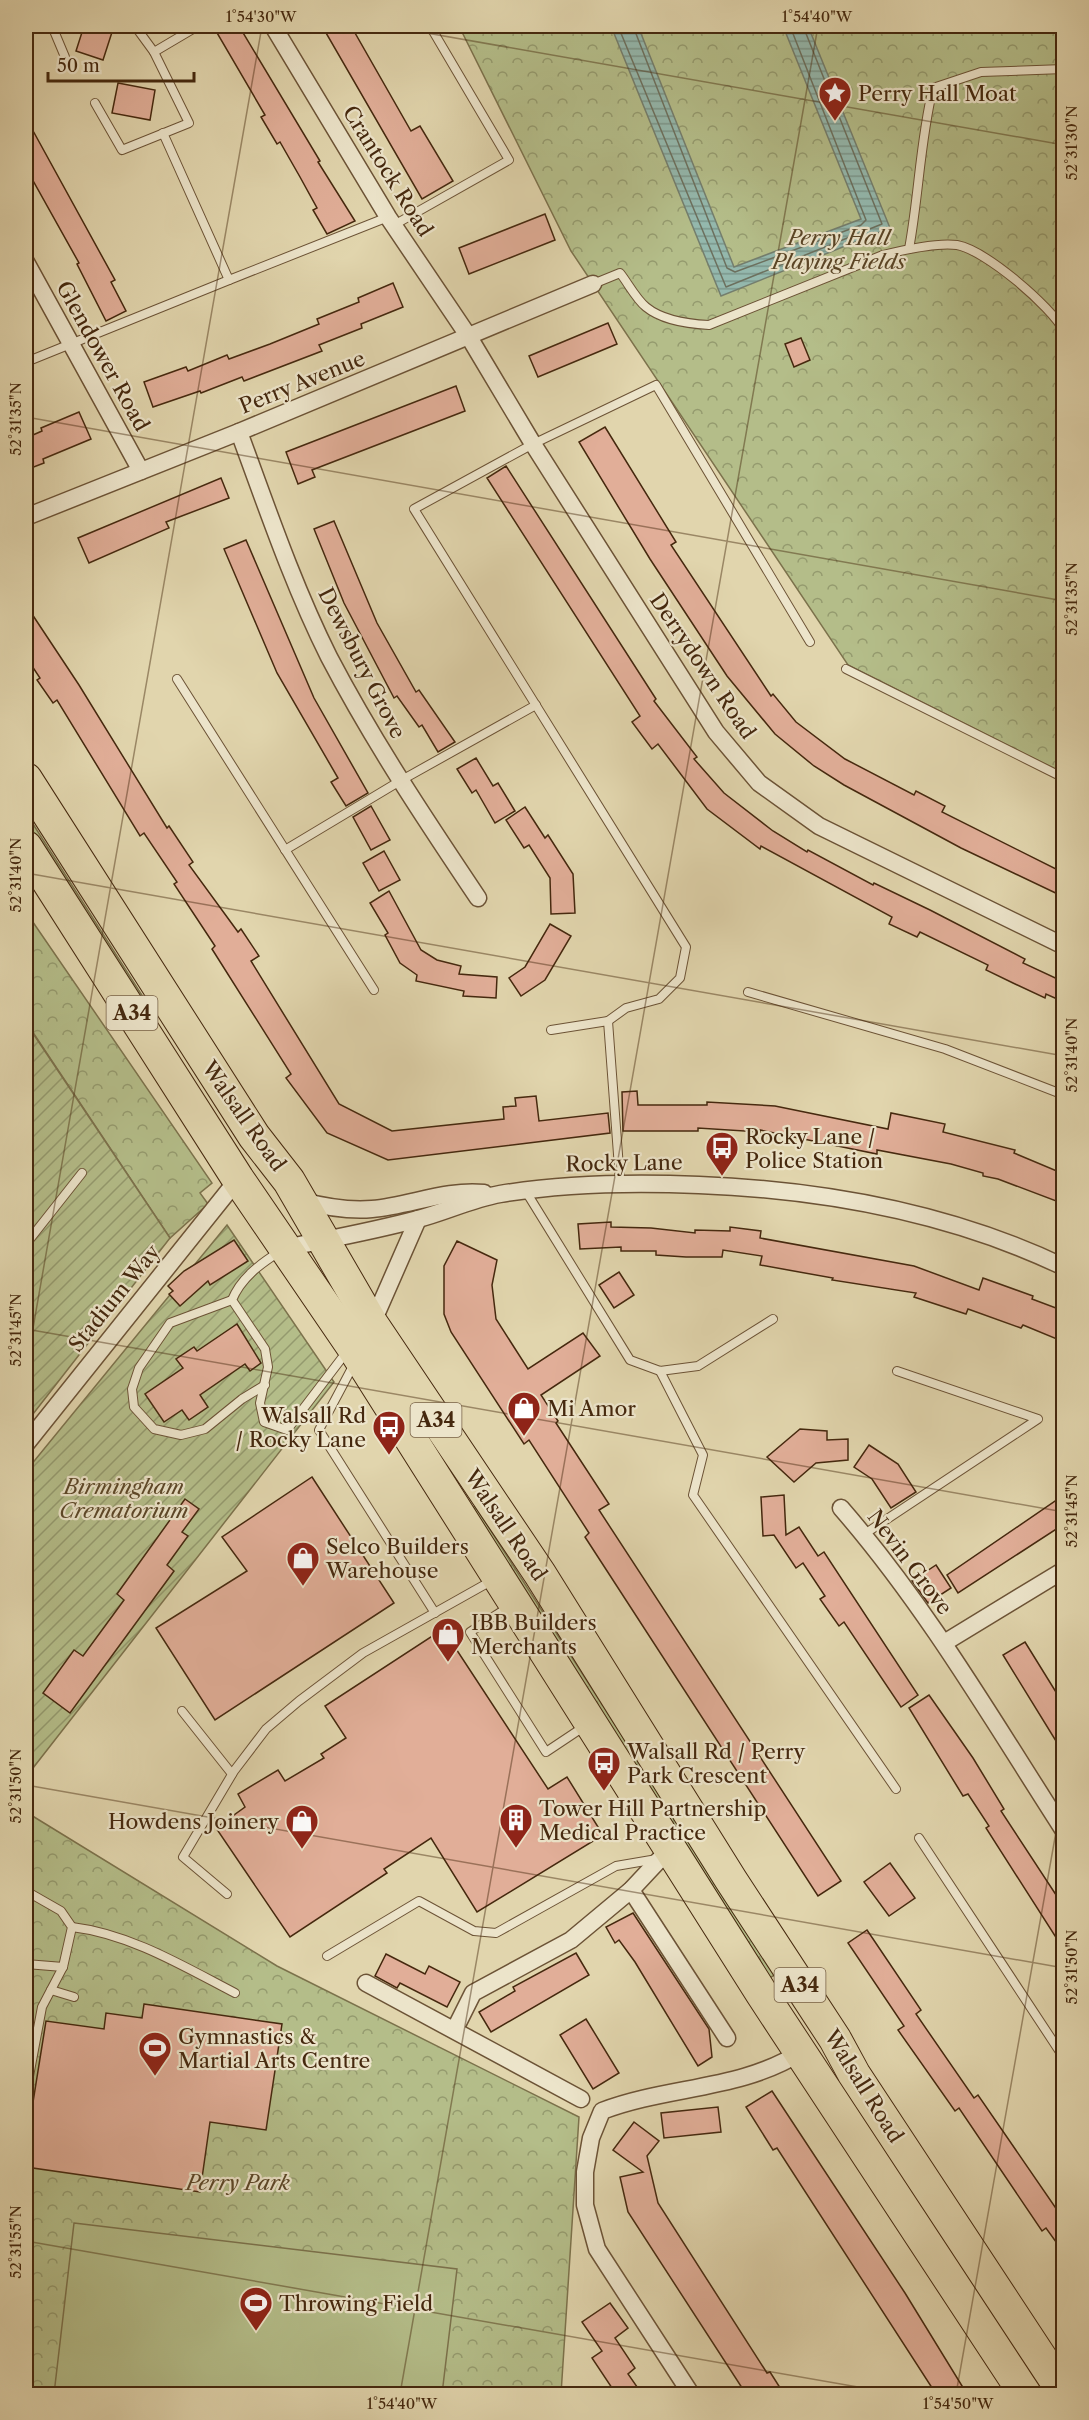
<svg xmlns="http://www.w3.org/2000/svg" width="1089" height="2420" viewBox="0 0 1089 2420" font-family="'Libre Caslon Text',serif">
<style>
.grass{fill:url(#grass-tufts);stroke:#7c724c;stroke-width:1.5}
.park{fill:url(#park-crowns);stroke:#7c724c;stroke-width:1.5}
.garden{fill:url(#garden-furrows);stroke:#7c724c;stroke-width:1.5}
.pitch{fill:#b4bd89;stroke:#7c724c;stroke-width:1.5}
.water{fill:url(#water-rules);stroke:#747e6d;stroke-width:1.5}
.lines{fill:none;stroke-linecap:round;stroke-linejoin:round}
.shore{stroke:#6c705e;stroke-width:1.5}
.building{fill:#e1ae98;stroke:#45280e;stroke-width:1.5}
.lane-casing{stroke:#6c5336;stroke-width:10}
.street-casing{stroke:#6c5336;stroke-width:19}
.highway-casing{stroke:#45280e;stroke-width:34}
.lane{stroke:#ece4ca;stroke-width:8}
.street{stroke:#ece4ca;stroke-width:16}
.highway{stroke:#e1d5ad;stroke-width:32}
.ticks{fill:none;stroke:#45280e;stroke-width:1.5;stroke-opacity:0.45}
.labels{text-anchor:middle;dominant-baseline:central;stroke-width:4.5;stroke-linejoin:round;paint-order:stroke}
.shield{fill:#ece4ca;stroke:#776046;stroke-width:1.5}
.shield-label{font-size:20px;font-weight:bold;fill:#45280e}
.poi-label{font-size:21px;fill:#45280e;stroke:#ece4ca;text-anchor:start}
.street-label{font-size:21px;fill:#45280e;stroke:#ece4ca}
.park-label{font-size:21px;font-style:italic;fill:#5b4627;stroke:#ece4ca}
.neatline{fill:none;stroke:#45280e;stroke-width:2}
.ticks-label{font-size:15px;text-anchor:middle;fill:#45280e}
</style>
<defs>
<pattern id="grass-tufts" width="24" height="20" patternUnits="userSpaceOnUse" patternTransform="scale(1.5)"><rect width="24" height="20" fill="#b4bd89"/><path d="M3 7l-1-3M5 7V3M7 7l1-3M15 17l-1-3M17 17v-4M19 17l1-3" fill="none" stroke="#949a6e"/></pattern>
<pattern id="park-crowns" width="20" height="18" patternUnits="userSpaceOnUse" patternTransform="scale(1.5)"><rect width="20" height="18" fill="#b4bd89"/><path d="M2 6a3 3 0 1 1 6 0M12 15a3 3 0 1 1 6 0" fill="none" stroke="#949a6e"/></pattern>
<pattern id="garden-furrows" width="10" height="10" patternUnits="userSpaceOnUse" patternTransform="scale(1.5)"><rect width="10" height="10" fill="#b4bd89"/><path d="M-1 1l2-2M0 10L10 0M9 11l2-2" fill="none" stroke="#949a6e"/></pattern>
<pattern id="water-rules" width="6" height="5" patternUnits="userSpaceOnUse" patternTransform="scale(1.5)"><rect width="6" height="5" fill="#94b8ad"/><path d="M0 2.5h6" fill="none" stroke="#7b968b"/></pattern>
</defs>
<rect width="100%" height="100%" fill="#e1d5ad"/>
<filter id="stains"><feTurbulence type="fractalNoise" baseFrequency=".00333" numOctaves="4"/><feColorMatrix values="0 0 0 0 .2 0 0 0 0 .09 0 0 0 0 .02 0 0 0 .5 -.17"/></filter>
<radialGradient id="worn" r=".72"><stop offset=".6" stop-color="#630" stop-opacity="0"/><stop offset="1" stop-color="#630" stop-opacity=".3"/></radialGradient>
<g class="grass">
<path d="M26,813L145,1000L155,1035L26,833Z"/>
<path d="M475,1506L717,1884L778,1973L768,1979L467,1512Z"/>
</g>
<g class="park">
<path d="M459,26H1063V773L848,665L571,251Z"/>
<path d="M26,912L212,1183L200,1193L208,1204L170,1238L26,1022Z"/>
<path d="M26,1812L277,1966L579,2117L561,2394H26Z"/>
</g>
<g class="garden">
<path d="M26,1023L170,1238L26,1423Z"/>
<path d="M227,1225L334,1382L26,1777V1471Z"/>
</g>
<g class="pitch">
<path d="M26,2218L33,2263L26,2307Z"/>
<path d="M74,2223L457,2269L442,2394H54Z"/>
</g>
<path class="water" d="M611,26H638L734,267L861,219L783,26H808L890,228L721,296Z"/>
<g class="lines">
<g class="shore">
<path d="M618,26L726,287L882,224L803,26"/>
<path d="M633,26L727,268L735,272L861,225L866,220L790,26"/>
</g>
</g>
<g class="building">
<path d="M84,26H114L103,60L76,51Z"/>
<path d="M213,26H239L320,161L318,162L355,221L327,234L313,210L317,208L300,177L280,142L277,144L261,117L265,115Z"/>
<path d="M322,26H351L411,131L420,126L453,181L422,199Z"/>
<path d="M118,83L155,90L150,120L112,113Z"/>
<path d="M26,118L115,280L111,282L126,311L106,321L77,264L79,263L26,168Z"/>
<path d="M545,214L555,240L469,274L459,248Z"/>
<path d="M393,283L403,307L361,324L362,328L319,345L322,351L244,381L242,377L201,393L200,391L153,407L144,382L186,367L188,371L227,355L229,359L270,344L319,324L317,319L359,302L358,298Z"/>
<path d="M608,323L617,344L538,377L529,356Z"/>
<path d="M801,338L810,360L794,367L785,344Z"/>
<path d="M456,386L465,411L312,470L315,477L298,484L286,452Z"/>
<path d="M79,412L91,439L43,459L44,463L26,470V438L42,431L41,428Z"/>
<path d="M605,427L676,542L671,545L771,696L773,694L796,722L845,759L914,795L916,791L945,806L942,812L1064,873V897L961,848L844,785L814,766L775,734L727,676L650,559L579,442Z"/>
<path d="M506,466L656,699L654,701L697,757L694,759L724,793L773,831L807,852L808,850L873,885L874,883L930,910L1025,959L1023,963L1064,982V1002L1046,994L1045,998L1013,983L986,970L988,965L920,932L917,937L889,924L892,917L761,846L760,849L707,809L658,744L652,749L632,722L640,716L487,478Z"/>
<path d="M221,478L229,498L166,522L169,528L89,563L78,538Z"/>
<path d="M334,521L377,623L416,692L419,690L455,742L438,752L422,725L419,727L397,696L394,698L344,603L314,529Z"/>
<path d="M246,540L314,698L368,793L346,806L331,782L338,778L277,673L224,549Z"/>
<path d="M26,605L79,685L167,828L169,826L193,862L189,865L238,932L241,929L259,956L251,961L339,1104L392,1131L504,1119L503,1107L516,1106L515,1098L536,1096L539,1121L608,1113L610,1133L388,1160L327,1133L286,1078L291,1074L212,949L215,946L174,884L177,882L144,833L140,836L57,700L53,703L37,680L40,678L26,657Z"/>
<path d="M476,758L493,786L498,783L515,811L495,823L476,790L472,793L457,769Z"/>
<path d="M371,806L390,840L371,850L353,817Z"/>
<path d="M525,807L545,838L548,835L573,874L575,913L551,914L550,878L529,845L524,848L506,820Z"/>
<path d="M384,851L400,880L379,891L363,863Z"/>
<path d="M389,891L421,950L437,960L461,966L459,974L497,977L496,998L463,996L464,991L416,981L417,975L400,963L385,935L388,933L370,903Z"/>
<path d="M550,924L571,936L545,980L521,996L509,978L525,967Z"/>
<path d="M637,1091L638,1105H707V1102L775,1106L888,1129L891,1113L945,1124L943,1132L1015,1150L1014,1153L1064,1174V1204L998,1179L983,1176V1173L951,1164L877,1150V1154L760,1130V1132L698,1128V1131H623L622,1092Z"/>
<path d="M611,1222V1227L651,1228L695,1233V1230L730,1231V1227L761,1231L760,1238L914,1266L979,1290L983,1278L1033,1296L1032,1299L1064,1311V1342L1023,1325L1021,1328L968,1309L966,1314L914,1297L916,1293L832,1280L833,1278L760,1265L762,1256L723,1250L722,1257H686L656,1255V1251H621V1247L580,1249L578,1224Z"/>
<path d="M234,1240L248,1261L210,1285L208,1281L180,1306L169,1294L173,1291L168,1286L184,1271Z"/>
<path d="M457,1241L497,1260L492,1285L496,1319L528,1369L583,1333L600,1356L541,1395L558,1421L556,1423L609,1504L599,1510L841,1881L818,1896L585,1537L589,1533L529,1440L524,1444L451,1332L444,1314V1266Z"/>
<path d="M619,1272L634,1295L614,1308L599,1285Z"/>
<path d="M237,1324L261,1363L250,1371L245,1364L200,1395L208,1407L189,1420L182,1410L164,1422L145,1394L183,1368L176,1359L194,1347L197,1351Z"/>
<path d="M800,1429L827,1431V1440L848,1439V1460L816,1463L794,1482L767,1457Z"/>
<path d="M869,1445L898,1464L916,1492L891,1508L872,1479L854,1467Z"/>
<path d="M312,1477L394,1603L215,1720L156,1628L247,1571L222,1537Z"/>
<path d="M784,1495L786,1535L799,1527L818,1556L824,1552L918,1695L901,1707L844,1622L839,1626L820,1599L825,1596L803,1563L796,1568L774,1535L763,1536L761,1497Z"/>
<path d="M1064,1495V1524L958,1593L947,1575Z"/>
<path d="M185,1499L199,1509L182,1532L188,1536L167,1565L174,1571L70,1713L43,1693L74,1650L83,1656L124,1600L117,1594Z"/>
<path d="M936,1565L951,1588L928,1603L912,1581Z"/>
<path d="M443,1629L548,1789L567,1777L603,1835L477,1912L431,1838L384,1869L387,1873L290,1937L216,1828L245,1807L238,1794L278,1770L285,1781L324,1758L321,1754L346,1738L325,1706Z"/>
<path d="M1025,1642L1064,1705V1754L1003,1655Z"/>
<path d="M929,1695L973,1758L1004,1809L1001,1811L1064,1907V1950L986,1828L989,1826L968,1794L963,1796L909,1708Z"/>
<path d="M890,1863L915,1898L889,1916L864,1882Z"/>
<path d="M633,1913L709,2029L712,2057L698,2066L635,1962L619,1940L615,1943L606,1927Z"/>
<path d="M867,1930L921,2010L916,2014L974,2098L978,2095L1064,2220V2253L1046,2228L1042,2231L959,2108L955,2111L898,2030L904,2026L848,1943Z"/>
<path d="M576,1953L589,1975L491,2032L479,2012L515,1991L513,1987Z"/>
<path d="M386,1954L425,1974L429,1966L460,1982L447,2007L400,1983L397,1988L375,1976Z"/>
<path d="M144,2004L282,2024L266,2130L210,2122L200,2192L26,2167V2146L46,2021L104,2029L106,2013L142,2018Z"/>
<path d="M586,2019L619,2073L593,2089L560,2035Z"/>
<path d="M772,2091L905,2293L967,2394H936L777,2148L773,2150L746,2107Z"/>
<path d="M718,2107L721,2132L664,2138L661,2113Z"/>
<path d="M634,2122L659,2141L647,2156L658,2203L767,2373L770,2372L784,2394H746L628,2212L620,2177L643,2172L613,2150Z"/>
<path d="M610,2303L628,2328L615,2338L635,2368L628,2374L642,2394H616L592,2358L602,2351L582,2322Z"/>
</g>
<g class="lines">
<g class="lane-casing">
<g id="lane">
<path d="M52,26L65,57"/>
<path d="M135,26L154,52L198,26"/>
<path d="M95,103L122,150L189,123L154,52"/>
<path d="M163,133L229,280L388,217"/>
<path d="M394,225L509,160L430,26"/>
<path d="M909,249C919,195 920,141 933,88L981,72L1064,69"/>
<path d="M593,284L620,273C628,283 636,299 646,307C663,321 689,324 709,325L883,255C903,250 936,242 957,245C985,250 1051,306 1064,331"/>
<path d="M26,362L229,280"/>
<path d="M846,669L1064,778"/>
<path d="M177,679L374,990"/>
<path d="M285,850L400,781L536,705"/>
<path d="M748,992L945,1049L1064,1095"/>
<path d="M608,1021L626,1008L659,999L680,978L686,947L414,509L533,444L656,385L810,642"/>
<path d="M551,1030L608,1021L620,1181"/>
<path d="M525,1190L630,1360L660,1371L698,1366L773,1319"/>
<path d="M26,1244L82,1173"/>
<path d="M279,1252C260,1264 241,1278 232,1300L265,1349L268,1367L260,1403L264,1422L287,1430L348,1350"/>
<path d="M232,1300L170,1323L139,1368L132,1389L134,1407L154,1429L181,1435L205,1429L242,1399L265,1385"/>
<path d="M354,1364L319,1430L435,1613"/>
<path d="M660,1371L703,1455L693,1495L896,1789"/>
<path d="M863,1535L1038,1419L897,1371"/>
<path d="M510,1606L470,1632L546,1752L585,1726"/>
<path d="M182,1711L232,1774"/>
<path d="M919,1838L1064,2058"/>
<path d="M26,1891L61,1911L72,1927L63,1967L26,1964"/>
<path d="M227,1894L183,1857L234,1771L266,1729L299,1701L363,1653L493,1580"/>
<path d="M72,1927C130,1934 183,1966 235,1993"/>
<path d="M327,1956L419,1901L474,1931L496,1933L616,1866L657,1859"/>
<path d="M51,1990L74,1997"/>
<path d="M26,2092L42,2007L63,1967"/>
</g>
</g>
<g class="street-casing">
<g id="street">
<path d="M273,26L388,217L469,337L533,444L716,732L759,783L819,826L1064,946"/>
<path d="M26,262L141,471"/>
<path d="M239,432C267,508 293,585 329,657C373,741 425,819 478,898"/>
<path d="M26,517L239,432L593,284"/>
<path d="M302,1201C325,1207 348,1211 372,1209C409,1206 446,1189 484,1193"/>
<path d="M285,1248C329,1239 374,1231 418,1219C445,1212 472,1199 500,1194C567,1183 631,1182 699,1185C825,1190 949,1212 1064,1267"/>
<path d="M372,1324L418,1219"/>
<path d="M26,1444L238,1179"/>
<path d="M841,1508C927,1607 993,1721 1064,1831"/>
<path d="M944,1643L1064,1570"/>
<path d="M631,1890L727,2038"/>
<path d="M366,1983L581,2099"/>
<path d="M455,2029L473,1993L571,1940L631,1890L660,1859"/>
<path d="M691,2394L597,2249L585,2205V2172L591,2138L602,2111C667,2086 742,2090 801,2052"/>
</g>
</g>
<g class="highway-casing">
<g id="highway">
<path d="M26,779L254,1136L289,1181L372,1324L540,1574L731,1880L835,2039L854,2074L1064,2393"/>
<path d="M26,847L238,1179L352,1346L762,1994L1025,2394"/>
</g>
</g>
<use href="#lane" class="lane"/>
<use href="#street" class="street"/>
<use href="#highway" class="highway"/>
</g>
<path class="ticks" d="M387,26L1064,145M26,417L1064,601M26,873L1064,1056M26,1329L1064,1512M26,1368L262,26M26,1785L1064,1968M26,2241L898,2394M400,2394L818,26M956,2394L1064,1787"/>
<defs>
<g id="sight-pin" transform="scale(1.725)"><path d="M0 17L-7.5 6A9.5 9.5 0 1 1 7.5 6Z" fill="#8f2418" stroke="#ece4ca"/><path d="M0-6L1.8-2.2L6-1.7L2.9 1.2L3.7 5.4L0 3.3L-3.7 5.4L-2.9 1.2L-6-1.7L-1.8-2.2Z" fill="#fff"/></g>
<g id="bus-pin" transform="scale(1.725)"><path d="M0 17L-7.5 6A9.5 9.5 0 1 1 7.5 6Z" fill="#8f2418" stroke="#ece4ca"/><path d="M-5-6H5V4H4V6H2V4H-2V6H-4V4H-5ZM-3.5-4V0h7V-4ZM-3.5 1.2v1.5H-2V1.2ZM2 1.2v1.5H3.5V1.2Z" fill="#fff"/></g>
<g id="shop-pin" transform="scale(1.725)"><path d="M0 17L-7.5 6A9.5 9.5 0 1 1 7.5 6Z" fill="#8f2418" stroke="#ece4ca"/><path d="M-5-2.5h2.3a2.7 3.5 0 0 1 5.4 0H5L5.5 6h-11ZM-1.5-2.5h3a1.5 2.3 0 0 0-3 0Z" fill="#fff"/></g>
<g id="building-pin" transform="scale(1.725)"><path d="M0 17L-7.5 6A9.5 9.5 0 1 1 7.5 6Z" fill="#8f2418" stroke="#ece4ca"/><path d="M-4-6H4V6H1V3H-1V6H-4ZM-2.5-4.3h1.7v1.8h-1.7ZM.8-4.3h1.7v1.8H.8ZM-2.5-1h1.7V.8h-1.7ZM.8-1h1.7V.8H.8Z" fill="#fff"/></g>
<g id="stadium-pin" transform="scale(1.725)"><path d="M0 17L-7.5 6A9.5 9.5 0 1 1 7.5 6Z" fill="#8f2418" stroke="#ece4ca"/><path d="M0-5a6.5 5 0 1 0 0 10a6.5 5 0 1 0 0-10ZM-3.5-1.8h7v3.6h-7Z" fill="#fff"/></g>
</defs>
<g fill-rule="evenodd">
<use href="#sight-pin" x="835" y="93"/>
<use href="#bus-pin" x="722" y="1148"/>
<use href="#shop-pin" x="524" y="1408"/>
<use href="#bus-pin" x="389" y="1427"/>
<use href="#shop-pin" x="303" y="1558"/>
<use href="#shop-pin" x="448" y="1634"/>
<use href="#bus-pin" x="604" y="1763"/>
<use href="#building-pin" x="516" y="1820"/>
<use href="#shop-pin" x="302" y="1821"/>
<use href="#stadium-pin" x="155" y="2048"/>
<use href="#stadium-pin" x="256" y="2303"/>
</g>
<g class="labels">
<g class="shield">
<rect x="106.5" y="996" width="51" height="34" rx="4.5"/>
<rect x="410.5" y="1403" width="51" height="34" rx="4.5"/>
<rect x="774.5" y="1968" width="51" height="34" rx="4.5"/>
</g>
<g class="shield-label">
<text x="132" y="1013">A34</text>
<text x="436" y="1420">A34</text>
<text x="800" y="1985">A34</text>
</g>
<g class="poi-label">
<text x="858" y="93">Perry Hall Moat</text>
<text x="745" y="1136">Rocky Lane /<tspan x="745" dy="24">Police Station</tspan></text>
<text x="547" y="1408">Mi Amor</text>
<text x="366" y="1415" text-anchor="end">Walsall Rd<tspan x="366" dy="24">/ Rocky Lane</tspan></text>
<text x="326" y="1546">Selco Builders<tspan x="326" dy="24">Warehouse</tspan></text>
<text x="471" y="1622">IBB Builders<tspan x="471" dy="24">Merchants</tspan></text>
<text x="627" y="1751">Walsall Rd / Perry<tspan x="627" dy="24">Park Crescent</tspan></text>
<text x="539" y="1808">Tower Hill Partnership<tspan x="539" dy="24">Medical Practice</tspan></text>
<text x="279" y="1821" text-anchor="end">Howdens Joinery</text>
<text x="178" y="2036">Gymnastics &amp;<tspan x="178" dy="24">Martial Arts Centre</tspan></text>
<text x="279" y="2303">Throwing Field</text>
</g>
<g class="street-label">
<text transform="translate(388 171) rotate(58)">Crantock Road</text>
<text transform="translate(103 356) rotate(61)">Glendower Road</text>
<text transform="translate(302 382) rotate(-22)">Perry Avenue</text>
<text transform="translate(362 663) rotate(63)">Dewsbury Grove</text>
<text transform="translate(703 666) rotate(56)">Derrydown Road</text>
<text transform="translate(244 1116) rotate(55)">Walsall Road</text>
<text transform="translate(624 1163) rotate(-1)">Rocky Lane</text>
<text transform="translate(114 1298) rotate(-51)">Stadium Way</text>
<text transform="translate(506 1525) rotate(56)">Walsall Road</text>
<text transform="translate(910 1562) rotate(53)">Nevin Grove</text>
<text transform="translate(864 2086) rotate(58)">Walsall Road</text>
</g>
<g class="park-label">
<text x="839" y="237">Perry Hall<tspan x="839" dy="24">Playing Fields</tspan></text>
<text x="124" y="1486">Birmingham<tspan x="124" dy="24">Crematorium</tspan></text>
<text x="238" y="2182">Perry Park</text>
</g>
</g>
<rect width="1089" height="2420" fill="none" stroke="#e1d5ad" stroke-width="66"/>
<path d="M48 72v9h146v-9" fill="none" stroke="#45280e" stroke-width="3"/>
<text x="57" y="72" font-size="18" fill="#45280e" stroke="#ece4ca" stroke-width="4.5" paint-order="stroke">50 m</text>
<rect x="33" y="33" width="1023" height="2354" class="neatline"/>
<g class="ticks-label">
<text x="261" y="22">1°54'30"W</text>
<text x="817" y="22">1°54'40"W</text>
<text transform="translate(1072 143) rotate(-90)" y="5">52°31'30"N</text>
<text transform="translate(16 419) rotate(-90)" y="5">52°31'35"N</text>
<text transform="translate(1072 599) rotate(-90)" y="5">52°31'35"N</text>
<text transform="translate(16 875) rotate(-90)" y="5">52°31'40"N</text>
<text transform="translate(1072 1055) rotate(-90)" y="5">52°31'40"N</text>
<text transform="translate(16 1330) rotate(-90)" y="5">52°31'45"N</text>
<text transform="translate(1072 1511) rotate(-90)" y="5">52°31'45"N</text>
<text transform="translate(16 1786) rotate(-90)" y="5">52°31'50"N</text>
<text transform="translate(1072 1967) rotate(-90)" y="5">52°31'50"N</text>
<text transform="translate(16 2242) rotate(-90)" y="5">52°31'55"N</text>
<text x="402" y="2409">1°54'40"W</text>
<text x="958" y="2409">1°54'50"W</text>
</g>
<rect width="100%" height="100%" filter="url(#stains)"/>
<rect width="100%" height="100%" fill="url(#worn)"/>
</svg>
